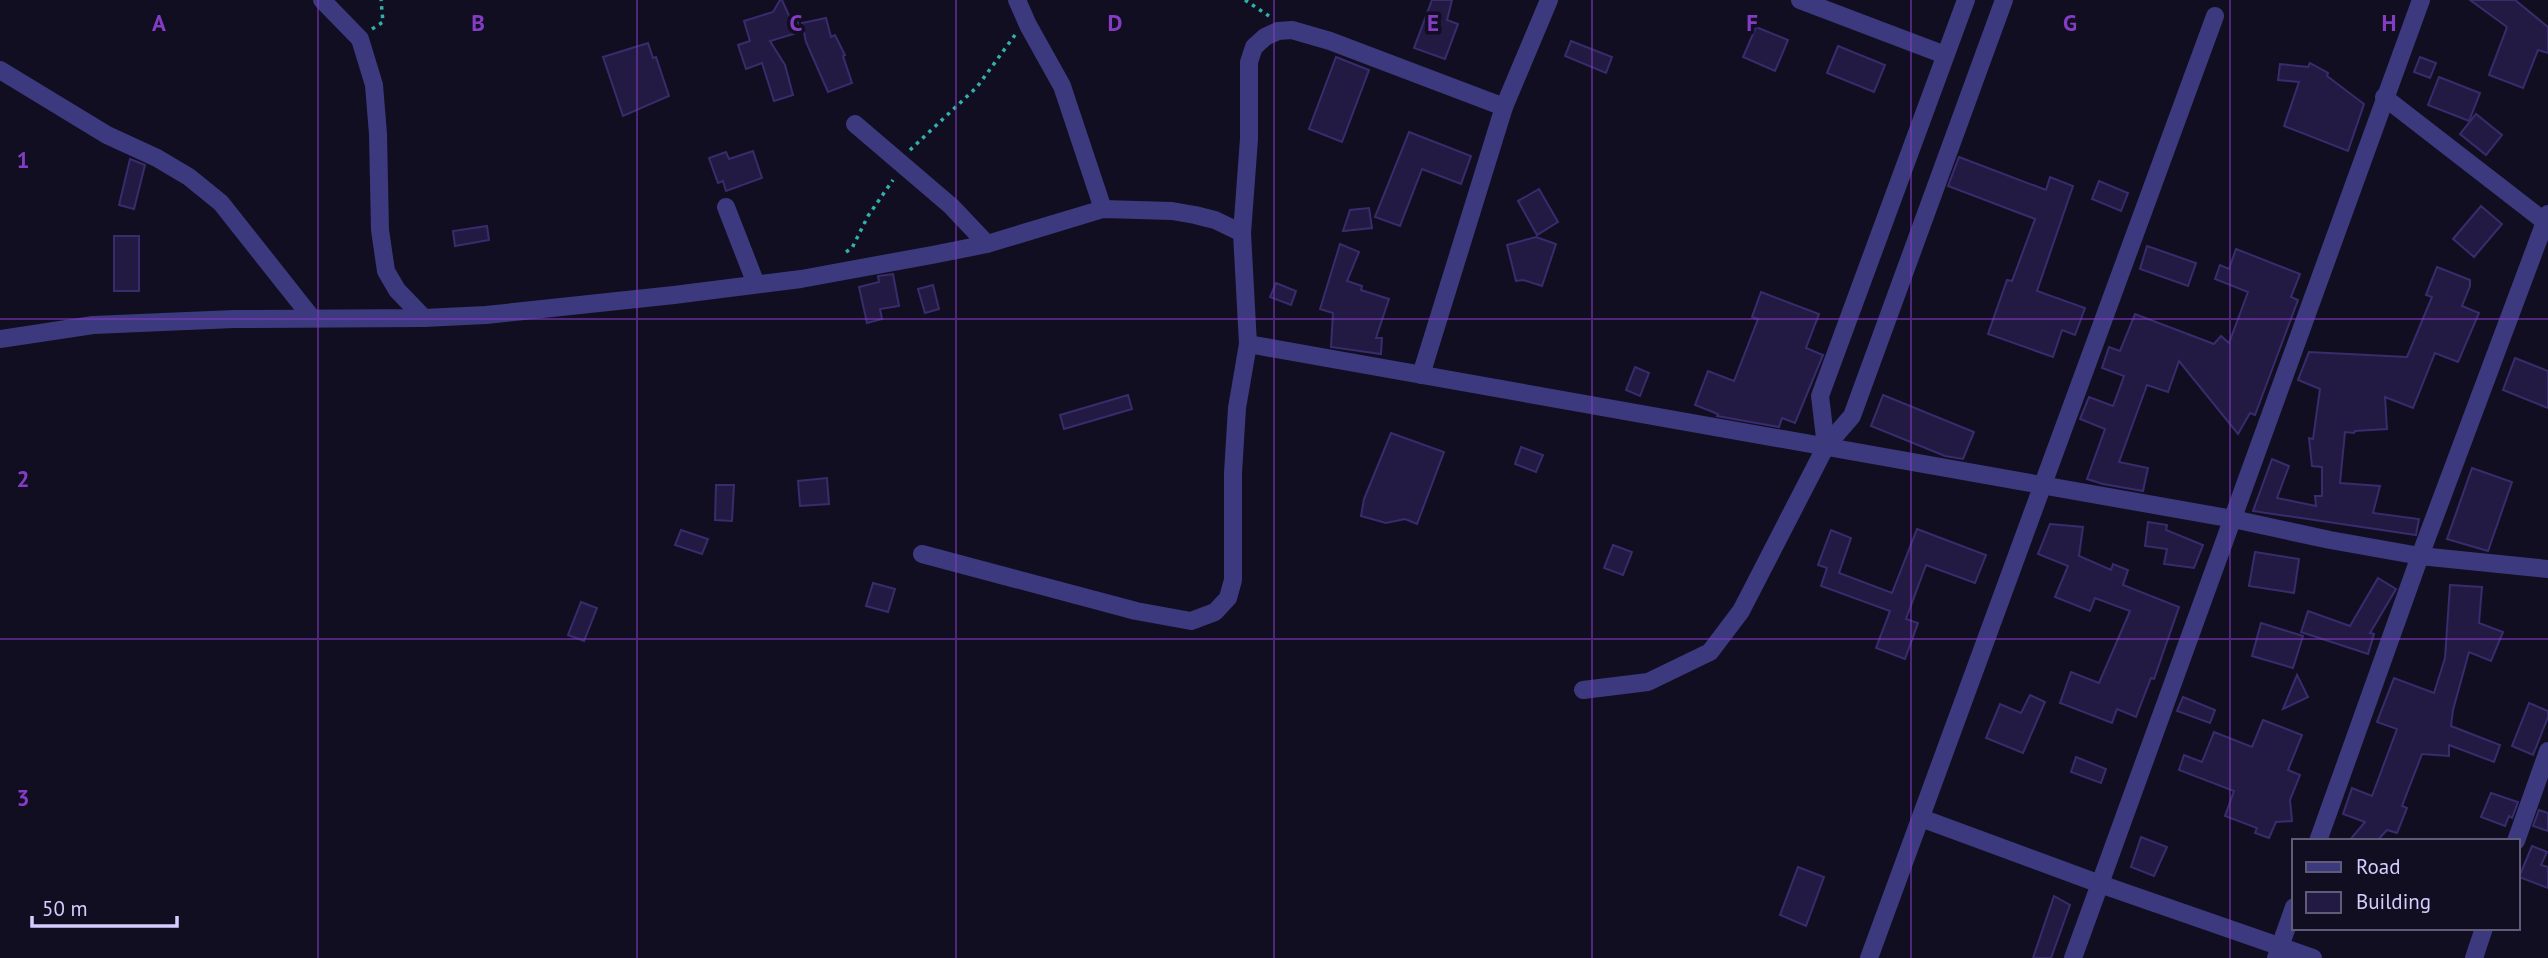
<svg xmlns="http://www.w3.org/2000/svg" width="2548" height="958" viewBox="0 0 2548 958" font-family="'PT Sans',sans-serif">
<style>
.building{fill:#221a42;stroke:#392c6d;stroke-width:2}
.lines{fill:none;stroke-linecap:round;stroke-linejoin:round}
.path{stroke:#30b1a9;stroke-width:3.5;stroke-dasharray:3.5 5;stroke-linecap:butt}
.minor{stroke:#3c397f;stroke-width:18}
.grid{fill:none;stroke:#843cc5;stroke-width:2;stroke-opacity:0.55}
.grid-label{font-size:23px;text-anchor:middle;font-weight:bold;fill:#843cc5;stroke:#110e21;stroke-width:7;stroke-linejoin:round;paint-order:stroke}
</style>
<rect width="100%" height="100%" fill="#110e21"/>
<g class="building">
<path d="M780,0H782L791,20L797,18L800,32L770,41L785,65L793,95L774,101L762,63L746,69L738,45L750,41L744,21L773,12Z"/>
<path d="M1432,0H1452L1447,20L1458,24L1445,59L1414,48Z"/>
<path d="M2470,0H2515L2548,27V53L2538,50L2523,88L2489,75L2507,27Z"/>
<path d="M826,18L831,37L835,35L845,55L843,56L852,83L828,92L806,42L802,23Z"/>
<path d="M1756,27L1788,40L1775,71L1743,57Z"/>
<path d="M1571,41L1612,57L1606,73L1565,56Z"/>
<path d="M648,43L653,58L656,57L669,96L623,116L603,57Z"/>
<path d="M1838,46L1885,65L1874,92L1827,73Z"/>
<path d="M1336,57L1369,70L1342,142L1309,129Z"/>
<path d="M2420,57L2436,63L2430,78L2414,72Z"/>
<path d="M2310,63L2328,73L2327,76L2364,104L2348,151L2284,126L2299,82L2278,80L2280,64L2308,67Z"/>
<path d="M2439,77L2480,93L2469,121L2428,105Z"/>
<path d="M2476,114L2502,135L2486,155L2460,134Z"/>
<path d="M1409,132L1471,156L1461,184L1422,169L1400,226L1375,217Z"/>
<path d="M753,151L762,178L726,191L723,181L718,183L709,158L726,152L729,159Z"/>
<path d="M1959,157L2046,190L2050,177L2073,186L2037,291L2085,308L2075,335L2062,330L2053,357L1988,334L2007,280L2012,281L2035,219L1948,186Z"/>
<path d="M130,159L145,165L134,209L119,205Z"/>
<path d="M2099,181L2128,193L2121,211L2092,199Z"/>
<path d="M1539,189L1558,222L1537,235L1518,201Z"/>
<path d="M2481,206L2502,224L2474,257L2453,239Z"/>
<path d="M1369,208L1372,228L1343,231L1350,210Z"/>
<path d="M487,226L489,240L455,246L453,231Z"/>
<rect x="114" y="236" width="25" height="55"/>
<path d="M1536,237L1556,244L1542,286L1523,280L1516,281L1507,245Z"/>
<path d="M1340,244L1359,252L1347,281L1362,286L1361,290L1389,299L1376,338H1382L1381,354L1331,347L1333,313L1320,309Z"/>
<path d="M2147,246L2196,263L2188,286L2140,269Z"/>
<path d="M2236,249L2300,274L2291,297L2298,300L2255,415L2250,413L2238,434L2179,361L2168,392L2147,385L2119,462L2148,468L2143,491L2103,484L2087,479L2105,429L2080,419L2089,397L2113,406L2124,376L2102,368L2109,347L2120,351L2135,314L2214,344L2221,336L2229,343L2248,292L2215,279L2220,265L2229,269Z"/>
<path d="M2437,267L2470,280V286L2462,306L2479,313L2458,362L2435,353L2413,408L2385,397L2387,429L2355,431L2354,433L2345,432L2340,483L2380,486L2373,513L2419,519L2416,535L2253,511L2272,459L2289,466L2277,498L2316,506L2315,496H2322V467L2312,466L2309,438L2313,439L2320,389L2298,380L2309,352L2407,357L2432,297L2426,295Z"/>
<path d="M893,274L899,306L880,309L882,319L867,323L859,287L879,282L878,276Z"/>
<path d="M1276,283L1296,291L1291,305L1270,297Z"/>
<path d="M933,285L939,309L925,313L918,289Z"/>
<path d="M1761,292L1819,314L1806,348L1823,355L1795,423L1782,418L1779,427L1717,416L1718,414L1695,405L1708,371L1734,381L1758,319L1752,317Z"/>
<path d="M2515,358L2548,371V408L2503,390Z"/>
<path d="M1635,367L1649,373L1640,396L1626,390Z"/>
<path d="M1128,395L1132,409L1064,429L1060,415Z"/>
<path d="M1883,395L1974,432L1963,459L1945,456L1871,426Z"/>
<path d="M1391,433L1444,452L1417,524L1405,519L1386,523L1361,516L1364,499Z"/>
<path d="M1521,447L1543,455L1536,472L1515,464Z"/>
<path d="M2472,468L2512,482L2488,551L2447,539Z"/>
<path d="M827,478L829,504L800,506L798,481Z"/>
<path d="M716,485H734L732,521L715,520Z"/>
<path d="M2148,522L2167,525L2166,530L2203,545L2194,568L2164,564L2167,549L2145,546Z"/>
<path d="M2050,524L2083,527L2079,556L2111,570L2113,564L2128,570L2123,585L2179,607L2154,679L2151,678L2136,717L2117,709L2112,723L2060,703L2071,672L2099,683L2130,611L2095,598L2090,611L2055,597L2068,566L2038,554Z"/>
<path d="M1917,529L1986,555L1975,583L1926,565L1906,619L1918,623L1905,659L1876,648L1890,611L1821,586L1827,568L1818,565L1831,530L1851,538L1839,573L1892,593Z"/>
<path d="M681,530L708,539L702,554L675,545Z"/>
<path d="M1613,545L1632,552L1623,575L1604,568Z"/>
<path d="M2255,552L2299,559L2294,593L2249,586Z"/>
<path d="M2378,578L2396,589L2370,633L2374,634L2368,654L2301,632L2308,611L2350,626Z"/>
<path d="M873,583L895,589L888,612L866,606Z"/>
<path d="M2450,585L2482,587L2479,623L2503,632L2491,661L2469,652L2453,710L2451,726L2500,745L2494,762L2449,745V756L2422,754L2402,806L2407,808L2397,833L2387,830L2377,841H2349L2365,822L2343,814L2352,788L2372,796L2397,729L2377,722L2394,678L2434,693L2445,658Z"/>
<path d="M581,602L597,608L584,641L568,635Z"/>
<path d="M2261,623L2303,636L2293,668L2252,656Z"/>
<path d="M2297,675L2308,697L2283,709Z"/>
<path d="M2030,695L2045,702L2023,753L1986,738L2000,704L2021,713Z"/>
<path d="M2183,697L2215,710L2210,723L2177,711Z"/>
<path d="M2529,703L2548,711V717L2533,755L2512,746Z"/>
<path d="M2263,720L2302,735L2288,770L2300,775L2290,800L2292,821L2276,822L2269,838L2255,833L2257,828L2225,816L2234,791L2179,770L2184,755L2202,762L2214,732L2252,747Z"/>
<path d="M2076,757L2106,769L2101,783L2071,772Z"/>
<path d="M2491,793L2518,802L2512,818L2509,816L2505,826L2481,817Z"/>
<path d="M2539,810L2548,813V831L2533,826Z"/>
<path d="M2141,837L2167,847L2154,876L2131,867Z"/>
<path d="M2532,846L2547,852L2541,865L2548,867V888L2519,877Z"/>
<path d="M1798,867L1824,877L1806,926L1780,915Z"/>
<path d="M2054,896L2070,905L2051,958H2033Z"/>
</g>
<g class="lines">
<g class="path">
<path d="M1245,0L1269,16"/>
<path d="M372,29L383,22L381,0"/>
<path d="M910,150L977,87L1015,35"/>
<path d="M846,252L852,248L868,216L893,180"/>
</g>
<g class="minor">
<path d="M322,0L360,39L374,85L378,134L380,230L386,271L397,290L424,318"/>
<path d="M1017,0L1028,25L1062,86L1103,209"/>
<path d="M1800,0L1945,55"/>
<path d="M0,70L107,135L157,158L189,177L221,203L312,318"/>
<path d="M2384,97L2548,224"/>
<path d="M855,124L951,206L987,244"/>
<path d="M726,207L756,284"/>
<path d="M0,339L93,325L234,319L424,318L486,315L674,295L801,279L932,255L987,244L1103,209L1172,211L1195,215L1215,220L1242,233"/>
<path d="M1248,344L2233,519L2330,540L2420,556L2548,569"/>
<path d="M1421,375L1504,107L1549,0"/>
<path d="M1826,446L1820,396L1966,0"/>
<path d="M922,554L1136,611L1191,621L1215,612L1228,598L1233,580V473L1237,408L1248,344L1242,233L1249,139V62L1254,47L1265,37L1278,31L1292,30L1330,41L1504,107"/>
<path d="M1583,690L1648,682L1710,652L1741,611L1826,446L1852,416L2004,0"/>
<path d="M1921,818L2100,884L2313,958"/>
<path d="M2318,841L2420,556L2548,214"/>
<path d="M2516,841L2548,751"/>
<path d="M1869,958L2215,16"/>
<path d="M2073,958L2421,0"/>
<path d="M2276,958L2294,907"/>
<path d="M2474,958L2484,928"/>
</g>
</g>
<path class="grid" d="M318,0V958M637,0V958M956,0V958M1274,0V958M1592,0V958M1911,0V958M2230,0V958M0,319H2548M0,639H2548"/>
<g class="grid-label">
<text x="159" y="31">A</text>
<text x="478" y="31">B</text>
<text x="796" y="31">C</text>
<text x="1115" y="31">D</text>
<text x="1433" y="31">E</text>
<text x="1752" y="31">F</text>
<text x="2070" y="31">G</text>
<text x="2389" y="31">H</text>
<text x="23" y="168">1</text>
<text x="23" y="487">2</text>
<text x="23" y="806">3</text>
</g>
<rect x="2292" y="839" width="228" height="91" fill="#110e21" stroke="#5f5b79" stroke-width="2"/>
<rect x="2306" y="862" width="35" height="10" fill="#3c397f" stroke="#5f5b79" stroke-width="2"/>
<text x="2356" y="874" font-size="21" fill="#d4cefe">Road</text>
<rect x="2306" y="892" width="35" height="21" fill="#221a42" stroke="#5f5b79" stroke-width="2"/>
<text x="2356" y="909" font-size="21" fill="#d4cefe">Building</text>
<path d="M32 916v10h145v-10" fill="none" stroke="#d4cefe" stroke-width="3.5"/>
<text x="42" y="916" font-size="21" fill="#d4cefe" stroke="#110e21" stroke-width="5" paint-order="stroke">50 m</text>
</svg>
